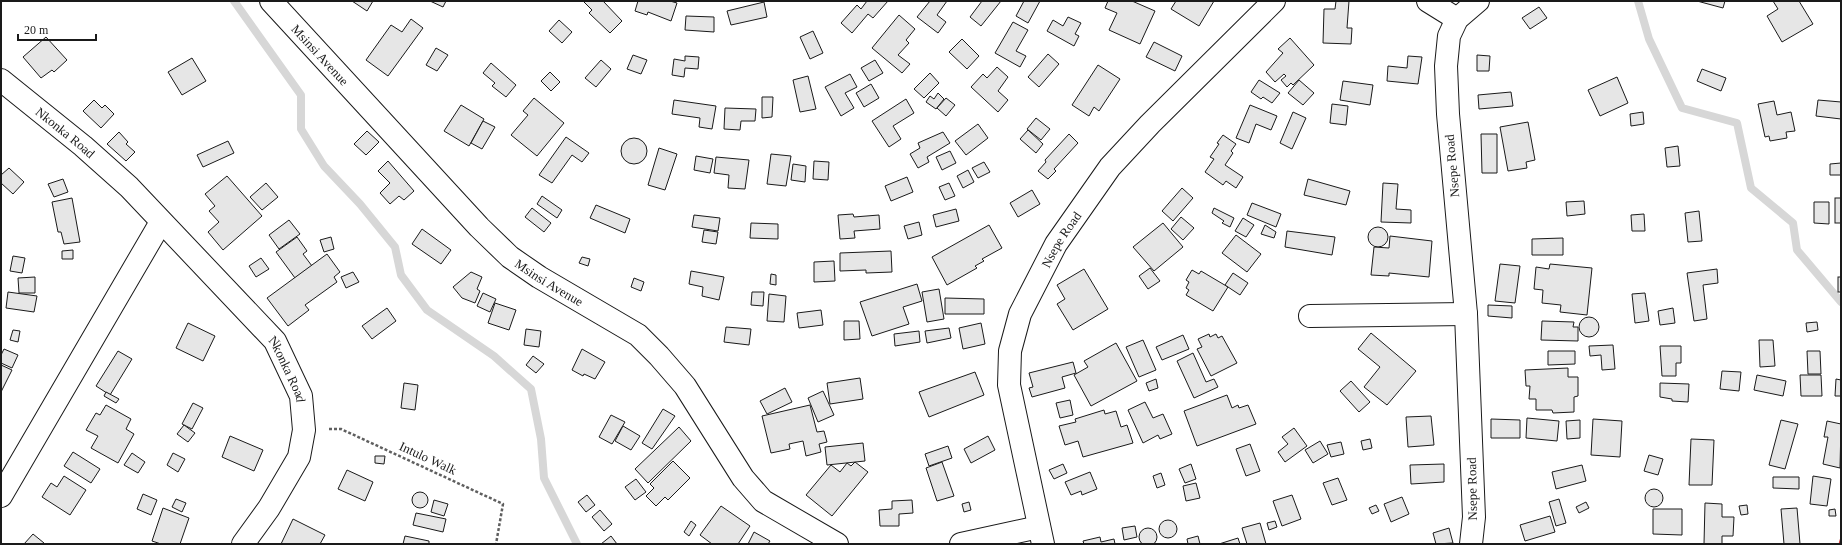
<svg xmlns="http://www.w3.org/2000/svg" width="1842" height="545" viewBox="0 0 1842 545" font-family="Georgia,serif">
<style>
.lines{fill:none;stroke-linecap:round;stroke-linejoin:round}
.stream{stroke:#d7d7d7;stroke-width:8}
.building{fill:#e6e6e6;stroke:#1a1a1a}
.minor-casing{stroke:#1a1a1a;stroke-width:24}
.path{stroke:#5f5f5f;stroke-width:2.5;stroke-dasharray:3 2;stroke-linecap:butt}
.minor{stroke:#fff;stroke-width:22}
.power{stroke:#c62828;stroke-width:1;stroke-dasharray:14 3 2 3;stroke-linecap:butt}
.labels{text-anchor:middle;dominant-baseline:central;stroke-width:3;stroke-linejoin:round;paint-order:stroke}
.street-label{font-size:13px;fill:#1a1a1a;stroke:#fff}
</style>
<rect width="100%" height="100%" fill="#fff"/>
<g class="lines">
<g class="stream">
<path d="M234,1L301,95V129L324,166L360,204L395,247L401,275L427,310L494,356L531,389L541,439L544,478L577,544"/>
<path d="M1638,1L1649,39L1682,108L1737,123L1751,188L1793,223L1797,250L1841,302"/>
</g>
</g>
<g class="building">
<path d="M352,1H373L367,11Z"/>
<path d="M430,1H446L443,7Z"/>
<path d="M583,1H603L622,21L610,33L589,13L592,10Z"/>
<path d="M638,1H670L677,3L671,21L648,12L647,15L635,11Z"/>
<path d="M867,1H888L873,18L868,14L852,33L841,23L857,5L861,9Z"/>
<path d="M930,1H947L937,15L946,22L938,33L917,17Z"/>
<path d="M982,1H1001L981,26L970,17Z"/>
<path d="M1024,1H1040L1028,23L1016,16Z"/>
<path d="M1108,1H1132L1155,11L1140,44L1109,30L1117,13L1105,8Z"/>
<path d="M1176,1H1214L1199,26L1171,9Z"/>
<path d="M1336,1H1349L1347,28H1352L1351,44L1323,43L1324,9H1335Z"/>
<path d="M1697,1H1725L1723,8Z"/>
<path d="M1773,1H1799L1813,24L1782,42L1767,16L1778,9Z"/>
<path d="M764,2L767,17L731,25L727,11Z"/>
<path d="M1539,7L1547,18L1530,29L1522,18Z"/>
<path d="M899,15L915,29L906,40L909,43L898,55L910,64L902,73L872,48Z"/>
<path d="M686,16L714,17V32L685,30Z"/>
<path d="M1068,17L1081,23L1075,34L1079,36L1074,46L1047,31L1053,20L1063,26Z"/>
<path d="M411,19L423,28L388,76L366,60L391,25L402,32Z"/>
<path d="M559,20L572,32L562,43L549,31Z"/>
<path d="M1013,22L1028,30L1016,51L1026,56L1020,67L995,53Z"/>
<path d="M813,31L823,53L810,59L800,37Z"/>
<path d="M46,37L67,60L54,72L52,70L41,78L23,57Z"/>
<path d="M1290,38L1314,65L1293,85L1291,83L1287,87L1281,80L1286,76L1284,74L1275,82L1266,72L1283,53L1278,49Z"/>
<path d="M962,39L979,56L967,69L949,52Z"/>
<path d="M1154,42L1182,56L1175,71L1146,57Z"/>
<path d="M436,48L448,55L437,71L426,65Z"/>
<path d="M1048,54L1059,64L1039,87L1028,77Z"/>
<path d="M633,55L647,60L641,74L627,69Z"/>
<path d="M1477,55L1490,56L1489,71H1477Z"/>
<path d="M685,56L699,57L698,69L685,68L684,77L672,75L674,59L685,61Z"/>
<path d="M1408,56L1422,57L1418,84L1387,81L1388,66L1407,68Z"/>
<path d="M192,58L206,81L182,95L168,72Z"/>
<path d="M601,60L611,69L596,87L585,78Z"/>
<path d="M875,60L883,73L869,81L861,68Z"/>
<path d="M491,63L516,85L506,97L492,86L495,83L483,73Z"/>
<path d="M1098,65L1120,79L1099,111L1094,107L1089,116L1072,105Z"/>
<path d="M997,67L1008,77L998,91L1008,100L998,112L971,87L983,74L987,78Z"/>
<path d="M1702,69L1726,78L1721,91L1697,81Z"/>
<path d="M550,72L560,82L551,91L541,81Z"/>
<path d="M930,73L939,83L924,98L914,89Z"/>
<path d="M850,74L857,87L845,93L854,108L841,116L825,87Z"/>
<path d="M808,76L816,109L800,112L793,80Z"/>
<path d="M1617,77L1628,103L1600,116L1588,90Z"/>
<path d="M1259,80L1280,93L1272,103L1263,97L1261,99L1251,92Z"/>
<path d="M1299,80L1314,93L1303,105L1288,93Z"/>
<path d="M1343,81L1373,85L1370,105L1340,100Z"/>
<path d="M871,84L879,98L864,107L856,93Z"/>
<path d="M1511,92L1513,106L1479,109L1478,95Z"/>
<path d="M938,93L944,99L936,109L926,102L930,96L934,99Z"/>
<path d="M762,97H773L772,117L762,118Z"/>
<path d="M534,98L564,123L537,156L511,135L528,115L523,111Z"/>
<path d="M946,98L955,105L946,116L937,108Z"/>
<path d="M906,99L914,113L893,126L901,139L889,147L872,121Z"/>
<path d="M94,100L102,108L105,105L114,114L101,128L83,111Z"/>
<path d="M674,100L716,106L712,129L699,127L700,118L672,114Z"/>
<path d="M1818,100L1841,102V119L1816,116Z"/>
<path d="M1774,101L1777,115L1791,112L1795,131L1786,132L1787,138L1770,141L1769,136L1765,137L1758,104Z"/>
<path d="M1332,104L1348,106L1346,125L1330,123Z"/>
<path d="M461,105L484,119L469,146L444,131Z"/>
<path d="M1250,105L1277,116L1271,130L1256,124L1249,143L1236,138Z"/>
<path d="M725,108L756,109L755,121H741L740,130L724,129Z"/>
<path d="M1293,112L1306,118L1292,149L1280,143Z"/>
<path d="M1643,112L1644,124L1631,126L1630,114Z"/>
<path d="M1036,118L1050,129L1041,140L1027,129Z"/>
<path d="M483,121L495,127L482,149L471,143Z"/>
<path d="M1528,122L1535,160L1526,162L1527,168L1508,171L1500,127Z"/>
<path d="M978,124L988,138L966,155L955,141Z"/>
<path d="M1028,130L1043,144L1036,153L1020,139Z"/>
<path d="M367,131L379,142L366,155L354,144Z"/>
<path d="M119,132L128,142L126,144L135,152L126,161L107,144Z"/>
<path d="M943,132L950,143L927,157L929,162L918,168L910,154L920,148L918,143Z"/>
<path d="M1069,134L1078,143L1054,169L1056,171L1048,179L1038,171L1046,162L1045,160Z"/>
<path d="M1481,134H1497V173H1482Z"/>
<path d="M1223,135L1236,144L1231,151L1233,153L1225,165L1243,177L1236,188L1226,181L1223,185L1205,172L1214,159L1210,157L1219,144L1217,143Z"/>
<path d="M566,137L589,153L582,162L572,155L552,183L539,175Z"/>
<circle cx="634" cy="151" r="13"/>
<path d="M228,141L234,153L203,167L197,155Z"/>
<path d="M1678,146L1680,166L1667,167L1665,148Z"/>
<path d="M659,148L677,154L665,190L648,185Z"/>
<path d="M950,151L956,163L942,170L936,157Z"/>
<path d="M771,154L791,156L786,186L767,184Z"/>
<path d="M696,156L713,159L710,173L694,170Z"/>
<path d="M716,157L749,160L745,189L728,188L729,175L714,173Z"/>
<path d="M388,161L414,191L404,200L399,196L390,204L380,193L390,183L378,171Z"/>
<path d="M814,161L829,162L828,180L813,179Z"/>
<path d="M984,162L990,172L978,178L972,168Z"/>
<path d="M1841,163V175H1830V164Z"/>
<path d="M793,164L806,166L805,182L791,180Z"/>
<path d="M9,168L24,182L13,194L1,183V175Z"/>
<path d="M968,170L974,182L963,188L957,176Z"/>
<path d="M227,176L262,216L223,250L208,232L219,222L209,211L215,206L205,194Z"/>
<path d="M907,177L913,192L891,201L885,186Z"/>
<path d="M63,179L68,192L54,197L48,184Z"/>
<path d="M1308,179L1350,191L1346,205L1304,195Z"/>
<path d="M266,183L278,197L262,210L250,197Z"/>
<path d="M949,183L955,196L945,200L939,187Z"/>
<path d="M1383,183L1398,184L1396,209L1411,210V223L1381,222Z"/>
<path d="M1182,188L1193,198L1173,221L1162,211Z"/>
<path d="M1032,190L1040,204L1018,217L1010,203Z"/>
<path d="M542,196L562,210L557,218L537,204Z"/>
<path d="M72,198L80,242L64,244L61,232H58L52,202Z"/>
<rect x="1835" y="198" width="6" height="25"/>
<path d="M1584,201L1585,214L1567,216L1566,202Z"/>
<path d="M1814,202H1829V224L1814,223Z"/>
<path d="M1252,203L1281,214L1276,227L1247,215Z"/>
<path d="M596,205L630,219L625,233L590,218Z"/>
<path d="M532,208L551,223L544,232L525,217Z"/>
<path d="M1214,208L1234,218L1230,227L1222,223L1224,221L1212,213Z"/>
<path d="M956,209L959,221L936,227L933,215Z"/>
<path d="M1699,211L1702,241L1688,242L1685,213Z"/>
<path d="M853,214L854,217L879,215L880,229L854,231L855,238L840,239L838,215Z"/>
<path d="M1644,214L1645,231H1632L1631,215Z"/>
<path d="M694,215L720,218L718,231L692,227Z"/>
<path d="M1181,217L1194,228L1183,240L1171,229Z"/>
<path d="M1243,218L1254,225L1246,237L1235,231Z"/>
<path d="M289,220L300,234L279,249L269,235Z"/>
<path d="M919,222L922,235L908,239L904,226Z"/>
<path d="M751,223L778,224V239L750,238Z"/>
<path d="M1163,223L1183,247L1154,271L1133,247Z"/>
<path d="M989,225L1002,248L982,259L984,261L975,266L977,268L947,285L932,257Z"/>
<path d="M1265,225L1276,232L1274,238L1261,234Z"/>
<circle cx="1378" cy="237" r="10"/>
<path d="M422,229L451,250L441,264L412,244Z"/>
<path d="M704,230L718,232L716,244L702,242Z"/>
<path d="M1287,231L1335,237L1332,255L1285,247Z"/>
<path d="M1236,235L1261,254L1247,272L1222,253Z"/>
<path d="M1390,236L1432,241L1429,277L1389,273V276L1371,275L1374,247L1389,248Z"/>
<path d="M297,237L307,251L303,254L312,266L295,278L276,252Z"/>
<path d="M331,237L334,249L324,252L320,240Z"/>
<path d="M1563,238V255H1532V239Z"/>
<path d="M73,250V259H62V251Z"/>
<path d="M891,251L892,272L866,273V270L840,271V253Z"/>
<path d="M327,254L340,272L334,277L337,282L305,305L309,310L288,326L267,298Z"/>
<path d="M13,256L25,258L22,273L10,271Z"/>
<path d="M582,257L590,259L588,266L579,263Z"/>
<path d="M261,258L269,269L256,277L249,266Z"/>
<path d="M834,261L835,281L814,282V262Z"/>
<path d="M1500,264L1520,266L1515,303L1495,301Z"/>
<path d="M1550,264L1592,268L1587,315L1560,312L1561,305L1542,303L1543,290L1534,289L1536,267L1549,269Z"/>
<path d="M1150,268L1160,281L1148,289L1139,276Z"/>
<path d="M1084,269L1108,309L1073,330L1057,304L1065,299L1057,285Z"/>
<path d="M1717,269L1718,283L1703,285L1707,319L1694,321L1687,273Z"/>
<path d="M1192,270L1199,274L1201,271L1228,287L1213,311L1186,295L1189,290L1186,288L1189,282L1186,280Z"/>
<path d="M691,271L724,277L719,300L702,296L703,287L689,284Z"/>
<path d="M353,272L359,282L346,288L341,277Z"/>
<path d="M471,272L482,277L477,289L480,291L475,303L462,298L453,287Z"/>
<path d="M1233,273L1248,283L1240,295L1225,285Z"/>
<path d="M771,274L776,275V285L770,284Z"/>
<path d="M35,277V293H19L18,278Z"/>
<rect x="1838" y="277" width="3" height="15"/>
<path d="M634,278L644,282L641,291L631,287Z"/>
<path d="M917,284L922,301L903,307L909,324L872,336L860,302Z"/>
<path d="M939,289L944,319L927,322L922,292Z"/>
<path d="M8,292L37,296L34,312L6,308Z"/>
<path d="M752,292H764L763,306L751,305Z"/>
<path d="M483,293L496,299L490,312L477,306Z"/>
<path d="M1645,293L1649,321L1635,323L1632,294Z"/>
<path d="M769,294L786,296L784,322L767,321Z"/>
<path d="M945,298L984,299V314H945Z"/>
<path d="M495,303L516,310L509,330L488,323Z"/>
<path d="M1488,305L1512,306V318L1488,316Z"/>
<path d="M387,308L396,321L372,339L362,326Z"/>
<path d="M1673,308L1675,323L1660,325L1658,311Z"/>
<path d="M821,310L823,325L799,328L797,313Z"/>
<circle cx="1589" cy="327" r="10"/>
<path d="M844,321H859L860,339L844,340Z"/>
<path d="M1542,321L1574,322L1573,327H1578V341L1541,340Z"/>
<path d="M1817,322L1818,330L1807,332L1806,323Z"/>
<path d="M188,323L215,336L203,361L176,348Z"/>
<path d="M981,323L985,344L963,349L959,328Z"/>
<path d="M726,327L751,329L749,345L724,342Z"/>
<path d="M949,328L951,338L927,343L925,331Z"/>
<path d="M526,329L541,331L539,347L524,345Z"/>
<path d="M13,330L20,331L18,342L10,340Z"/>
<path d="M919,331L920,342L895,346L894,334Z"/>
<path d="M1371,333L1416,371L1387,405L1364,387L1380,367L1358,349Z"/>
<path d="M1209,334L1210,337L1216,334L1218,338L1222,336L1237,363L1211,376L1197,349L1202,347L1198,339Z"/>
<path d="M1183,335L1189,349L1162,360L1156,347Z"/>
<path d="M1143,340L1156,370L1139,377L1126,347Z"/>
<path d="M1759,340H1773L1775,366L1760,367Z"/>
<path d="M1116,343L1137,381L1091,406L1074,375L1088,367L1084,361Z"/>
<path d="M1613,345L1615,369L1602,370L1601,355L1590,356L1589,346Z"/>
<path d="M1660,346H1681V363H1676V376H1662Z"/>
<path d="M4,349L18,355L12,368L1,363V355Z"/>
<path d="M582,349L605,362L595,379L584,374L583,376L572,370Z"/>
<path d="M118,351L132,359L110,395L96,386Z"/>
<path d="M1548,351H1575V364L1548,365Z"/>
<path d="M1807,351H1820L1821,374H1808Z"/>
<path d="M1193,353L1206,382L1214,379L1218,387L1194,398L1177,361Z"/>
<path d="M533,356L544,364L536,373L526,365Z"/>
<path d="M1073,362L1076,373L1062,377L1065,388L1032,397L1029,388L1033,387L1029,373Z"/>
<path d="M1,365L12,370L1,392Z"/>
<path d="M1568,368V377H1578V396L1574,397V412L1553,413L1552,410H1536V399H1529L1530,386H1526L1525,370Z"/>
<path d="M1722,371L1741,372L1739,391L1720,389Z"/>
<path d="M975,372L984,395L929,417L919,392Z"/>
<path d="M1757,375L1786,381L1783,396L1754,390Z"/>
<path d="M1800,375H1821L1822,396H1801Z"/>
<path d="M860,378L863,399L830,404L827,383Z"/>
<path d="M1156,379L1158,388L1149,391L1146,383Z"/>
<path d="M1836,379L1841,380V396H1835Z"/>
<path d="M1351,381L1370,402L1359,412L1340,391Z"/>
<path d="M404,383L418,385L415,410L401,408Z"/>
<path d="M1660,383L1689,384L1688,402L1672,401V399L1660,397Z"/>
<path d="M785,388L792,402L767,414L760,401Z"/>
<path d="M823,391L834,415L818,422L808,398Z"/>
<path d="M106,392L119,399L116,403L104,396Z"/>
<path d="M1227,395L1232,408L1238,405L1239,408L1248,405L1256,424L1197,446L1184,411Z"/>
<path d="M1070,400L1073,415L1060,418L1056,403Z"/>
<path d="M1145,402L1153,418L1163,414L1172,434L1160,439L1158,435L1143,443L1128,410Z"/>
<path d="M193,403L203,408L192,429L182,424Z"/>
<path d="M106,405L131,419L126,429L134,434L118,463L91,448L98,436L86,430L96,413L100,415Z"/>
<path d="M810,405L817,432L824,431L827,442L819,444L821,452L806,456L803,441L789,444L790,449L771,453L762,416Z"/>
<path d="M663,409L675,416L652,449L642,443Z"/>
<path d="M1104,410L1105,414L1116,411L1121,427L1127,425L1133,443L1083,457L1078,441L1065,445L1059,426L1076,422L1075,419Z"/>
<path d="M611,415L625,422L612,444L599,437Z"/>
<path d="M1431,416L1434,445L1408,447L1406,417Z"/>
<path d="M1527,418L1559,421L1557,441L1526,438Z"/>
<path d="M1491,419L1520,420V438H1491Z"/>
<path d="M1593,419L1622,421L1620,457L1591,455Z"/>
<path d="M1580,420V438L1567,439L1566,421Z"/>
<path d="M1781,420L1798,424L1785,469L1769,465Z"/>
<path d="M1827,421L1841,424L1840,468L1823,464L1828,437H1824Z"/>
<path d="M184,425L195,433L188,442L177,434Z"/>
<path d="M623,426L640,436L631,450L615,441Z"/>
<path d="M679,427L691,441L648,483L635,469Z"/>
<path d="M1294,428L1307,446L1285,462L1278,452L1288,444L1282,437Z"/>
<path d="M230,436L263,450L254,471L222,457Z"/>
<path d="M988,436L995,450L971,463L964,449Z"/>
<path d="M1370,439L1372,448L1363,450L1361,441Z"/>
<path d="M1691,439L1714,440L1712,485H1689Z"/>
<path d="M1320,441L1328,454L1313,463L1305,450Z"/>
<path d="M1341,442L1344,454L1331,457L1327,445Z"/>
<path d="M863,443L865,461L827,465L825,447Z"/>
<path d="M1250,444L1260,471L1246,476L1236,449Z"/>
<path d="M948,446L952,458L929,466L925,454Z"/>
<path d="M73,452L100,469L91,483L64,466Z"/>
<path d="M132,453L145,462L138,473L124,465Z"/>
<path d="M173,453L185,459L178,472L167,465Z"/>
<path d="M1649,455L1663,459L1658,475L1644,471Z"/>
<path d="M375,456H385L384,464L375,463Z"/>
<path d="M673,461L690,478L668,500L665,497L656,506L646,496L654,488L650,484Z"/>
<path d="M855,462L868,472L832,516L806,495L831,465L840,472L847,463L851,466Z"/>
<path d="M942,462L954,496L937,501L926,468Z"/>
<path d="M1063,464L1067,473L1054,479L1049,470Z"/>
<path d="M1191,464L1196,479L1185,483L1179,469Z"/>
<path d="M1444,464V482L1411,484L1410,465Z"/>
<path d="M1582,465L1586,481L1556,489L1552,472Z"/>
<path d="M347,470L373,482L365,501L338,489Z"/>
<path d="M1090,472L1097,489L1082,495L1081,491L1071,495L1065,482Z"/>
<path d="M1161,473L1165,485L1157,488L1153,476Z"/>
<path d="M64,476L86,490L70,515L42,497L51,483L57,487Z"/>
<path d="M1813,476L1831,479L1827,506L1810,504Z"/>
<path d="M1773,477H1799V489L1773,488Z"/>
<path d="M1338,478L1347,500L1332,505L1323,483Z"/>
<path d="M636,479L646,492L635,500L625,487Z"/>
<path d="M1196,483L1200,498L1186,501L1183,486Z"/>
<circle cx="1654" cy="498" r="9"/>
<circle cx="420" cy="500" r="8"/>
<path d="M143,494L157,500L151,515L137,509Z"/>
<path d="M587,495L595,505L586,512L578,502Z"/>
<path d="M1292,495L1301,519L1282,526L1273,501Z"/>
<path d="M1402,497L1409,514L1391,522L1384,504Z"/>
<path d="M176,499L186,503L182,512L172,507Z"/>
<path d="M1559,499L1566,523L1556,526L1549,502Z"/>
<path d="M434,500L448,504L444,516L431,512Z"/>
<path d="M912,500L913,513L899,514V526H880L879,510L892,509V501Z"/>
<path d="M969,502L971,510L964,512L962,504Z"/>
<path d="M1586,502L1589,508L1579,513L1576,507Z"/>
<path d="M1705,503L1722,504V517H1734L1733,536H1722V544H1704Z"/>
<path d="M1376,505L1379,511L1372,514L1369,508Z"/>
<path d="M1747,505L1748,514L1741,515L1739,506Z"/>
<path d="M721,506L750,526L738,544H712L700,535Z"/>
<path d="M163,508L189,518L180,544H161L152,541Z"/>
<path d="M1797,508L1800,544H1784L1781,509Z"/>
<path d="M1653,509H1682V535L1653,534Z"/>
<path d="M1835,509L1836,516H1829V510Z"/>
<path d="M600,510L612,524L604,531L592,517Z"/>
<path d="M416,513L446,519L443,532L413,525Z"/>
<path d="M1550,516L1555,532L1525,541L1520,525Z"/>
<path d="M293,519L325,535L320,544H281Z"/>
<circle cx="1168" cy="529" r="9"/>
<path d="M691,521L696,525L689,536L684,532Z"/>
<path d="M1275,521L1277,527L1269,530L1267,523Z"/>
<path d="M1260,523L1266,544H1247L1242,528Z"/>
<path d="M1135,526L1137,537L1124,540L1122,528Z"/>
<path d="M1449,528L1453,543L1436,544L1433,533Z"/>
<circle cx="1148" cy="537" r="9"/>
<path d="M754,532L770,541L768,544H748Z"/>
<path d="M33,534L44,543L43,544H24Z"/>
<path d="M405,536L429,541V544H403Z"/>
<path d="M611,536L617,544H601Z"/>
<path d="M1198,536L1200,544H1188L1187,539Z"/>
<path d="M1100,537L1101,542L1114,539L1115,544H1084L1083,541Z"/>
<path d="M1238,538L1240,544H1219Z"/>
</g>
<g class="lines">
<g class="minor-casing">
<g id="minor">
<path id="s1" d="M271,1L479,227L510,257L539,277L638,335L659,356L685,386L743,478L763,501L837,544"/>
<path d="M1428,1L1457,19"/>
<path id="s2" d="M1,80L83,146L129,187L275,341L301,396L304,430L299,457L269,508L243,544"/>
<path d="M1310,316L1466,314"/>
<path d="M1,496L161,222"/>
<path d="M961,544L1039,527"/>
<path id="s3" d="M1043,544L1009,385L1010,351L1020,314L1056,244L1110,167L1150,124L1274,1"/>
<path d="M1471,544L1474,517L1466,314L1448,114L1446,66L1449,36L1457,19L1478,1"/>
</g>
</g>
<path class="path" d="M329,429H341L503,504L496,544"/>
<use href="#minor" class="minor"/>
<path class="power" d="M1839,544L1841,537"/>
</g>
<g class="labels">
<g class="street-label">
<text stroke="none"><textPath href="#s1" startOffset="73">Msinsi Avenue</textPath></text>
<text stroke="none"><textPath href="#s2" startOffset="83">Nkonka Road</textPath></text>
<text transform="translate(1452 166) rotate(-95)">Nsepe Road</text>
<text stroke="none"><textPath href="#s3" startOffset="320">Nsepe Road</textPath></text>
<text stroke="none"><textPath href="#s1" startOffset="397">Msinsi Avenue</textPath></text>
<text stroke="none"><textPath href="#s2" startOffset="410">Nkonka Road</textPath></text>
<text transform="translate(428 458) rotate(25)">Intulo Walk</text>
<text transform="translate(1472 489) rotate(-91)">Nsepe Road</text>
</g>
</g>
<rect width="1842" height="545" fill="none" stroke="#1a1a1a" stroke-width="4"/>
<path d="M18 34v6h78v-6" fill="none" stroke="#1a1a1a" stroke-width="2"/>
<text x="24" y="34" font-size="12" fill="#1a1a1a" stroke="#ffffff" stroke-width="3" paint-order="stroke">20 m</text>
</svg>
